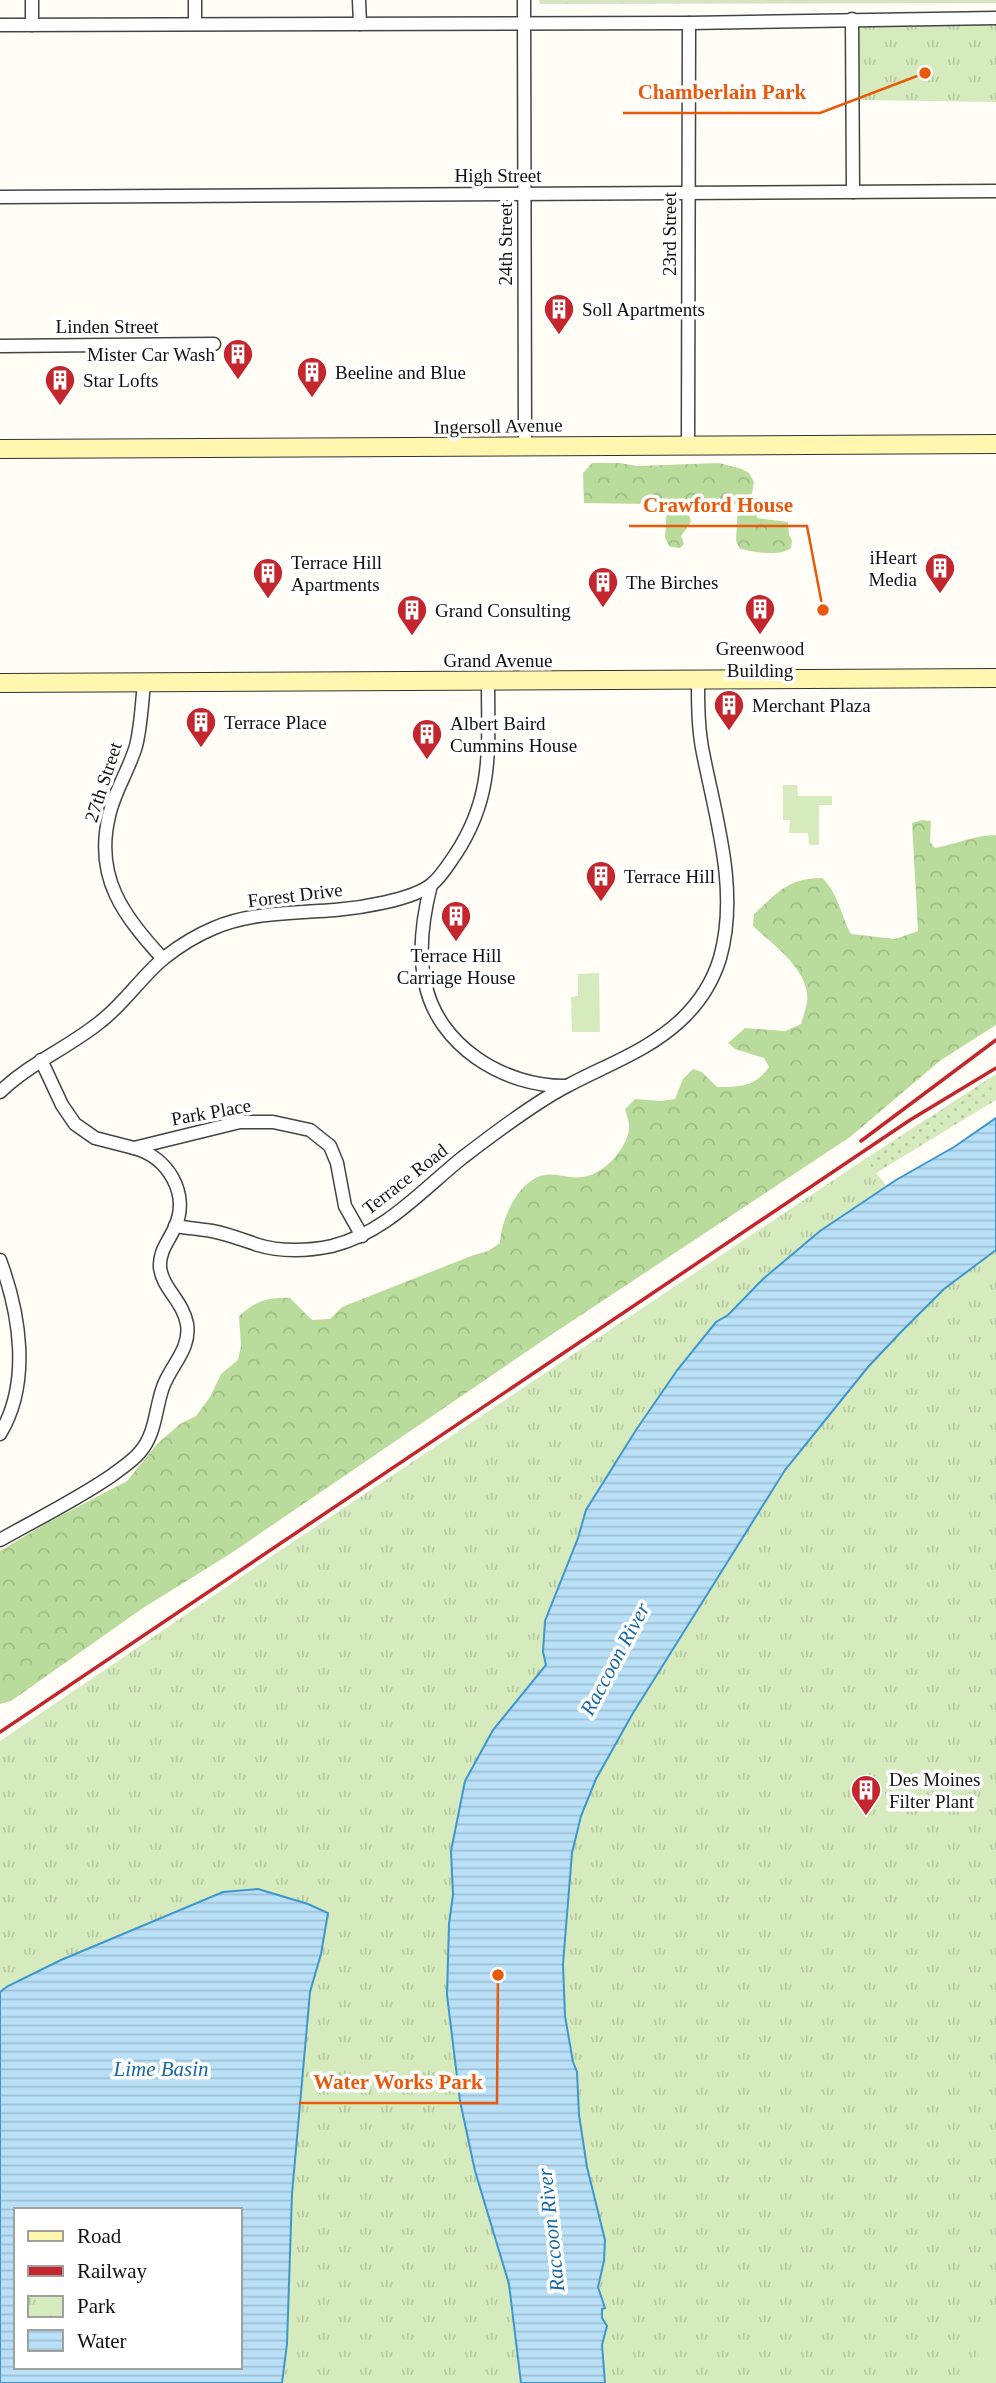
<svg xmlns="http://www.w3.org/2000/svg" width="996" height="2383" viewBox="0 0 996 2383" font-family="'Times New Roman',serif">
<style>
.grass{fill:url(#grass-dots)}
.forest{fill:url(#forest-crowns)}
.cemetery{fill:url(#cemetery-stones)}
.park{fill:url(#park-tufts);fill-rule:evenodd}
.garden{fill:#d5ebbd}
.water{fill:url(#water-rules);stroke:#3f96cf;stroke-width:2;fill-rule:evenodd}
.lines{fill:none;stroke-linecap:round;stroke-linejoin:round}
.minor-casing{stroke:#444;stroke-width:15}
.secondary-casing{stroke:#333;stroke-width:20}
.minor{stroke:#fff;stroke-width:12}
.secondary{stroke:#fff6b0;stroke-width:18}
.rail{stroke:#c4262e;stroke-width:3.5}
.labels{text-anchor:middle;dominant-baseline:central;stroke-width:7;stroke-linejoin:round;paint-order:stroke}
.street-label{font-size:19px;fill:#111;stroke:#fff}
.poi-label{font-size:19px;fill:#111;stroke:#fff;text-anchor:start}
.water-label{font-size:21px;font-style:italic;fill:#1768a6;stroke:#fff}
.leader{fill:none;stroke:#e8590c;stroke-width:2.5}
.callout-dot{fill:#e8590c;stroke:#fff;stroke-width:2.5}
.callout-label{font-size:21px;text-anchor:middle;font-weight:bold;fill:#e8590c;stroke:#fff;stroke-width:7;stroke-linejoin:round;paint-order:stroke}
</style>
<defs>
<pattern id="grass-dots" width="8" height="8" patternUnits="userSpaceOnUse" patternTransform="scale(1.75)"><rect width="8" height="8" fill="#d5ebbd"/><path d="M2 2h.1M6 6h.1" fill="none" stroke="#b6c8a1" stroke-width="1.8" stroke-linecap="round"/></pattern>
<pattern id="forest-crowns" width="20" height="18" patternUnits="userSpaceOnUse" patternTransform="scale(1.75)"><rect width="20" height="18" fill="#b9dc9c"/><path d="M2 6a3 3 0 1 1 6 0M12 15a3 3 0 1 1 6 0" fill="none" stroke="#9ebc85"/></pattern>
<pattern id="cemetery-stones" width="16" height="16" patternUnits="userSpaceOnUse" patternTransform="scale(1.75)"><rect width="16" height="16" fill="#d9e3c4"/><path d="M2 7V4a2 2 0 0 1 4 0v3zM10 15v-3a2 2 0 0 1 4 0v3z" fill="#b9c2a7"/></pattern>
<pattern id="park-tufts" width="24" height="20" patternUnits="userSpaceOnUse" patternTransform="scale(1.75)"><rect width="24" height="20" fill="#d5ebbd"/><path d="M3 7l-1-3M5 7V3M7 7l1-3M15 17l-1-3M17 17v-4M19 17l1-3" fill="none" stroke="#b6c8a1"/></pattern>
<pattern id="water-rules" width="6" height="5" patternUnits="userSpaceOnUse" patternTransform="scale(1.75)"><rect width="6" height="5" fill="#b9e0f7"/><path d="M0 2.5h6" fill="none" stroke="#9ebfd3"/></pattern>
</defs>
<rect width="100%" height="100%" fill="#fffdf5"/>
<path class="grass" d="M996,1074V1100L876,1173L865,1159Z"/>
<g class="forest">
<path d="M592,463H619L638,466L719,463L742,469L749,473L754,482L751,498L756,508L757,518L788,522L789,535L792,540L791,548C779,557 754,552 740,549L736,541L738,504L721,503L718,499L701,498L698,507L692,500L685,501L691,522L681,536L684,544L680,548L670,547L665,538L667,506L653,500L645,504L584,503L583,473Z"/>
<path d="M922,820L931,821L930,842L935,848C956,844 976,835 996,835V1025L941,1060L850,1137L545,1339L230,1554L143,1608L11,1701L0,1704V1551L45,1524L127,1481L157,1444L180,1424L196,1416L210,1397L221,1374L238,1360L241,1346L239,1316C255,1301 269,1297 290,1298L312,1320L330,1319L342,1307L471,1256L488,1251L500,1243C501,1219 519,1179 545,1175C558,1173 569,1179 582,1177C603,1175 625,1151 629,1130C630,1124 627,1116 625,1109L635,1099L661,1101L675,1099L683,1079L693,1069L702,1072L717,1087C740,1087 755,1087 769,1067L764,1058L735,1049L728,1043L745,1028L785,1031L801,1024C803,1017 806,1009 807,1002C811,971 772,944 753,926L754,914C777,893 788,878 822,878C838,892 841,916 851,934L895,939L918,931L912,823Z"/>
</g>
<path class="cemetery" d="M539,0H996V3L540,4Z"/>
<g class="park">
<path d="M852,19L996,23V102L856,100Z"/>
<path d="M865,1159L958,1276L996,1250V2383H0V1741L275,1554ZM16,2210H240V2367H16Z"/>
</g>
<g class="garden">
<path d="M783,785H797L798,796H832V805H819V845H809L808,833H789L790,820H783Z"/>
<path d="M599,973L600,1032H572L571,997L578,996V974Z"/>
<path d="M996,2314V2383H975L983,2317Z"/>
</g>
<g class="water">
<path d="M996,1118V1250L944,1289L902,1331L868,1367L785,1470L633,1713L596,1779L581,1816L572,1853L563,1964L565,2016L573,2062L577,2072L579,2115L587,2167L605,2240L604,2261L598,2287L605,2308L602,2309V2318L607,2326L602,2345L605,2383H521L509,2284L475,2171L460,2101L447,1995L449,1924L453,1895L451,1851L465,1781L493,1730L546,1665L543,1652L545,1621L578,1538L586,1510L636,1430L678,1369L716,1322L728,1315L763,1279L820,1231L896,1180L954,1147Z"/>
<path d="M258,1889L308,1904L328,1913L321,1954L310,1992L292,2194L287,2344L282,2383H0V1992L8,1986L61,1960L223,1892ZM16,2210H240V2367H16Z"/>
</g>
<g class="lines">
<g class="minor-casing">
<g id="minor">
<path d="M32,0V25"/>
<path d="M195,0V24"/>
<path d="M359,0L360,24"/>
<path d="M524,0L525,447"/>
<path d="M852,19L853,192"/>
<path d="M0,25L689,23L996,18"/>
<path d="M0,197L996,191"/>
<path d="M0,346L214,344"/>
<path d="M688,445L689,23"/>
<path d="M144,682C142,703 141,726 136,746C129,770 114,792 109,816C94,878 124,916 163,959"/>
<path d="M431,885C423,916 418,951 425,982C437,1046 505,1087 566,1086"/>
<path d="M41,1060L62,1105L75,1124L95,1138L134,1148L240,1122H273L310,1130L330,1146L337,1163L345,1206L362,1236"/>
<path d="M0,1092C30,1063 68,1048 100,1022C124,1004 141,977 164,958C178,947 197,935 214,928C251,912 296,913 335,910C359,908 413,900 432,884C441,877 448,865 455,855C494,796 488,749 488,681"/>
<path d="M175,1226C188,1228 200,1229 212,1231C228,1234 243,1240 258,1245C280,1252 309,1251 332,1246C385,1233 421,1191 462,1158C492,1135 534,1103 567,1086C606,1065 648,1051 681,1020C699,1003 713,981 720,958C739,891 716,819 703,753C698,729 698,704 698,679"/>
<path d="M0,1260C20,1314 31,1383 0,1434"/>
<path d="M0,1540C37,1519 76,1500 111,1476C121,1468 132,1462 140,1452C156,1434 155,1409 163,1387C171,1365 191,1349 187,1324C183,1301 162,1288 160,1267C159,1251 169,1241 175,1227C190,1194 168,1157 134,1148"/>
</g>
</g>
<g class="secondary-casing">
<g id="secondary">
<path d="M0,449L996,444"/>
<path d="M0,683L996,678"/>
</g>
</g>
<use href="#minor" class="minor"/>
<use href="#secondary" class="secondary"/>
<g class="rail">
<path d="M861,1141L996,1040"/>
<path d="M0,1732L910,1120L996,1068"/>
</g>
</g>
<defs>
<g id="building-pin" transform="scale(1.575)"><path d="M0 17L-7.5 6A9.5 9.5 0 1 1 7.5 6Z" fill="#c4262e" stroke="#fff"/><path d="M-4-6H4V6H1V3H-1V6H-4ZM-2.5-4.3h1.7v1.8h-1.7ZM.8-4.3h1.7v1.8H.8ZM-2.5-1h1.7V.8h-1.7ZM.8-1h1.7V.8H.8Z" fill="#fff"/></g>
</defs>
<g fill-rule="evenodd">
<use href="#building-pin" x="559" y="309"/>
<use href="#building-pin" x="238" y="354"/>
<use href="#building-pin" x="312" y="372"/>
<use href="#building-pin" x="60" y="380"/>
<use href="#building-pin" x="940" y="568"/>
<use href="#building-pin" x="268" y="573"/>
<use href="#building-pin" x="603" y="582"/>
<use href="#building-pin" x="760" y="609"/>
<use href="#building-pin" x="412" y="610"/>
<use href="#building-pin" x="729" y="705"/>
<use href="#building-pin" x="201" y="722"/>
<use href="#building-pin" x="427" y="734"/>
<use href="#building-pin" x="601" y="876"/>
<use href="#building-pin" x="456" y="916"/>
<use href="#building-pin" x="866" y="1790"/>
</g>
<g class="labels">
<g class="street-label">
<text x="498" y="175">High Street</text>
<text transform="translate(669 234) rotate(-90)">23rd Street</text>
<text transform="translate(505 244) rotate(-90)">24th Street</text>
<text x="107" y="326">Linden Street</text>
<text transform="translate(498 426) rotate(-1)">Ingersoll Avenue</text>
<text x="498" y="660">Grand Avenue</text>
<text transform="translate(103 782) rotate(-72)">27th Street</text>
<text transform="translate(295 895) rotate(-7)">Forest Drive</text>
<text transform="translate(211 1112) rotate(-10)">Park Place</text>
<text transform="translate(405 1179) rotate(-38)">Terrace Road</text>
</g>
<g class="poi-label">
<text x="582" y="309">Soll Apartments</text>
<text x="215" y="354" text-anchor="end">Mister Car Wash</text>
<text x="335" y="372">Beeline and Blue</text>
<text x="83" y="380">Star Lofts</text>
<text x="917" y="557" text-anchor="end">iHeart<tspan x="917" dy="22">Media</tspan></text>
<text x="291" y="562">Terrace Hill<tspan x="291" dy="22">Apartments</tspan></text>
<text x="626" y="582">The Birches</text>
<text x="435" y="610">Grand Consulting</text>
<text x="760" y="648" text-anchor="middle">Greenwood<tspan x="760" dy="22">Building</tspan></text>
<text x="752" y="705">Merchant Plaza</text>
<text x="224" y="722">Terrace Place</text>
<text x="450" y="723">Albert Baird<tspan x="450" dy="22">Cummins House</tspan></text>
<text x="624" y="876">Terrace Hill</text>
<text x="456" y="955" text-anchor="middle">Terrace Hill<tspan x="456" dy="22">Carriage House</tspan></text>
<text x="889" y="1779">Des Moines<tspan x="889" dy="22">Filter Plant</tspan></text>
</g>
<g class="water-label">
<text transform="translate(615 1659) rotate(-62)">Raccoon River</text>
<text x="161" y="2069">Lime Basin</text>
<text transform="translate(551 2230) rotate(-96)">Raccoon River</text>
</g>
</g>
<path class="leader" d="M925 73L820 113H623M823 610L807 526H629M498 1975L497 2103H299"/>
<g class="callout-dot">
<circle cx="925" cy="73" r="7"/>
<circle cx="823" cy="610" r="7"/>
<circle cx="498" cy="1975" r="7"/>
</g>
<g class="callout-label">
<text x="722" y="99">Chamberlain Park</text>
<text x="718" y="512">Crawford House</text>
<text x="398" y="2089">Water Works Park</text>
</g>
<rect x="14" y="2208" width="228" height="161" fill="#ffffff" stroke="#a0a0a0" stroke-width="2"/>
<rect x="28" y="2231" width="35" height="10" fill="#fff6b0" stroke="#a0a0a0" stroke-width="2"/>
<text x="77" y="2243" font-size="21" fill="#111111">Road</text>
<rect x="28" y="2266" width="35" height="10" fill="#c4262e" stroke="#a0a0a0" stroke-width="2"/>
<text x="77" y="2278" font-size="21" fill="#111111">Railway</text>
<rect x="28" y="2296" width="35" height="21" fill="url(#park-tufts)" stroke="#a0a0a0" stroke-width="2"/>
<text x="77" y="2313" font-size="21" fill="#111111">Park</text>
<rect x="28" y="2330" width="35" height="21" fill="url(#water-rules)" stroke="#a0a0a0" stroke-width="2"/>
<text x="77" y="2348" font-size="21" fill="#111111">Water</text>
</svg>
